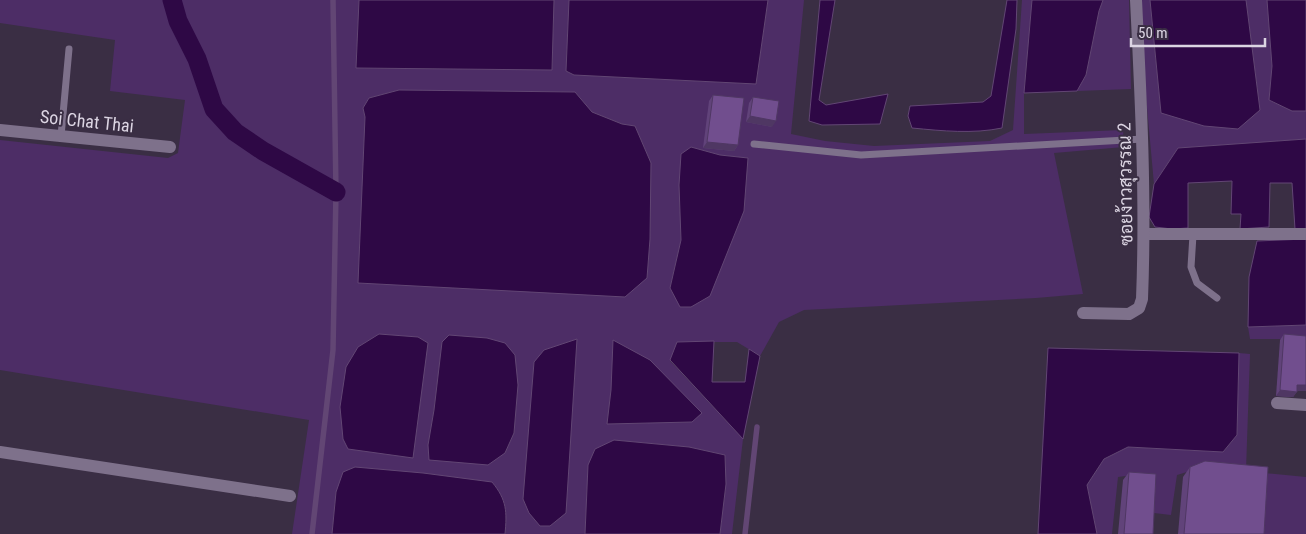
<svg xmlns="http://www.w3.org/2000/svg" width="1306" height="534" viewBox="0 0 1306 534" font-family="'Roboto Condensed',Sarabun,sans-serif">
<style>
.green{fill:#4d2d66;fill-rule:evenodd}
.water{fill:#2e0845;stroke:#624674}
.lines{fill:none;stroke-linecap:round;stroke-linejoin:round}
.stream{stroke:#624674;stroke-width:5.5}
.canal{stroke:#2e0845;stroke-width:19}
.service{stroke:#7e718b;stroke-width:7}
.minor{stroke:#7e718b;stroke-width:12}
.wall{fill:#61437a}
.shaded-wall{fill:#4f3763}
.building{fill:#714e8e;stroke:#4f3763}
.labels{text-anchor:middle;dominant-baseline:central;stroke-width:4;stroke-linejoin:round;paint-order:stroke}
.street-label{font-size:18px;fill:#dcd5e3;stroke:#3a2e44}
</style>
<rect width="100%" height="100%" fill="#3a2e44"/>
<g class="green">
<path d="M0,0H359L356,68L552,70L554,0H569L566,71L574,75L755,84L768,0H804L791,134L825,141L874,146L990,141L1013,130L1022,0H1032L1024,93V134L1123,130L1124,147L1054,153L1083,294L1036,298L804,310L779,322L760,356L737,342H677L670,361L743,439L732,534H720L726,484L725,455L689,447L614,440L588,465L585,534H505L506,520L336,492L332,534H292L309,420L0,370V140L168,158L178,153L185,100L110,91L115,40L0,23ZM399,90L575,92L592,112L622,124L635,126L651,163L650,239L647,278L365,117L363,108L369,98ZM691,147L720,155L748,158L670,288L681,240L679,185ZM442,342L518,385L514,433L505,453L428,445L434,410ZM534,363L572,399L566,513L527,455ZM611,390L692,422L607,424Z"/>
<path d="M1103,0H1129L1131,89L1077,91L1086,75L1099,11Z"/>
<path d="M1141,0H1150L1161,113L1260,110L1246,0H1267L1272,66L1269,100L1292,111H1306V139L1178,148L1154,184L1145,86Z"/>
<path d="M1306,325V339H1250L1248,327Z"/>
<path d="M1239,353L1250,354L1246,470L1200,468L1177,475L1171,515L1154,513L1140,474L1118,477L1112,534H1097L1087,485L1104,459L1128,447L1223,452L1237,435Z"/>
<path d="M1264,473L1306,477V534H1259Z"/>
</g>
<g class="water">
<path d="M359,0H554L552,70L356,68Z"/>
<path d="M569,0H768L756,84L574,75L566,71Z"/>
<path d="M820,0H835L819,100L826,105L888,94L880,124L822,125L809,121Z"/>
<path d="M1007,0H1017L1016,29L1002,128C973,134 943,131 912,128L908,116L910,106L983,102L991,96Z"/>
<path d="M1032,0H1103L1099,11L1086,75L1077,91L1024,93Z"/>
<path d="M1150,0H1246L1260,110L1238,129L1204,126L1161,113Z"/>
<path d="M1267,0H1306V111H1292L1269,100L1272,66Z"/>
<path d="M399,90L575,92L592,112L622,124L635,126L651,163L650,239L647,278L625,297L358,283L365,117L363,108L369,98Z"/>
<path d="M1306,139V229H1295L1292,183H1270L1269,227L1240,229L1241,214H1231L1232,181L1188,183V228L1172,229L1155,227L1149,217L1154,184L1178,148Z"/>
<path d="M691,147L720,155L748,158L744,211L710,296L691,307H680L670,288L681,240L679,185L681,154Z"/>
<path d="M1306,239V325L1248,327L1249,277L1257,241Z"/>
<path d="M379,334L418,337L428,343L413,458L348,449L343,439L340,407L346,367L358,347Z"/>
<path d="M449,335L487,338L505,343L515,355L518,385L514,433L505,453L488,465L429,460L428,445L434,410L442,342Z"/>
<path d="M577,339L566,513L550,526H540L529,513L523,499L534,362L544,350Z"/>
<path d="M613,340L650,360L702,413L692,422L607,424L611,390Z"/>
<path d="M714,341L712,382H745L749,349L760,356L743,439L670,360L677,342Z"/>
<path d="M1048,348L1239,353L1237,435L1223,452L1128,447L1104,459L1087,485L1097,534H1038Z"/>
<path d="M614,440L689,447L725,455L726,484L720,534H585L588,465L595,449Z"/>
<path d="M355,467L423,473L492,482C507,500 507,512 505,534H332L336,492L343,472Z"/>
</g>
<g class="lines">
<g class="stream">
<path d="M312,534L333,350L336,192L333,0"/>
<path d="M745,534L757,427"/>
</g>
<path class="canal" d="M172,0L178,21L197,59L214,109L235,132L263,151L336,192"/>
<g class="service">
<path d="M61,136L69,49"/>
<path d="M754,144L861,155L1143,139"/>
<path d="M1193,235L1191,267L1197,283L1217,298"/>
</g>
<g class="minor">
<path d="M0,130L170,147"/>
<path d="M1145,234H1306"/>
<path d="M1083,313L1129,314L1139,308L1142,299C1146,199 1141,100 1136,0"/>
<path d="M1277,403L1306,405"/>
<path d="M0,452L290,496"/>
</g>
</g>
<g class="wall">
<path d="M713,95L738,145L734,151L703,148L709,101Z"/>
<path d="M753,97L772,127L746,122L749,103Z"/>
<path d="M1284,334L1297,391L1293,397L1276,396L1280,340Z"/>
<path d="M1190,467L1264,534H1178L1183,477Z"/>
<path d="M1129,472L1153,534H1118L1123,480Z"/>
</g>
<g class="shaded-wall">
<path d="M750,116L776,121L772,127L746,122Z"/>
<path d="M707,142L738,145L734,151L703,148Z"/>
<path d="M1297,385H1306V391H1293Z"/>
<path d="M1280,390L1297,392L1293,397L1276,396Z"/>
</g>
<g class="building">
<path d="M713,95L744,98L738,145L707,142Z"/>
<path d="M753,97L779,101L776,121L750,116Z"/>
<path d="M1284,334L1306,336V385H1297V392L1280,390Z"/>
<path d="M1205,461L1268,467L1264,534H1184L1190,467Z"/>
<path d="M1129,472L1156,474L1153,534H1124Z"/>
</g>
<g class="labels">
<g class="street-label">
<text transform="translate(87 121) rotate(6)">Soi Chat Thai</text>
<text transform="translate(1125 184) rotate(-91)">ซอยง้าวสุวรรณ 2</text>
</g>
</g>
<path d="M1131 38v8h134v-8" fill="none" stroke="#dcd5e3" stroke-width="2.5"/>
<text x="1138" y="38" font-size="15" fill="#dcd5e3" stroke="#3a2e44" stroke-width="4" paint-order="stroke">50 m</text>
</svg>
